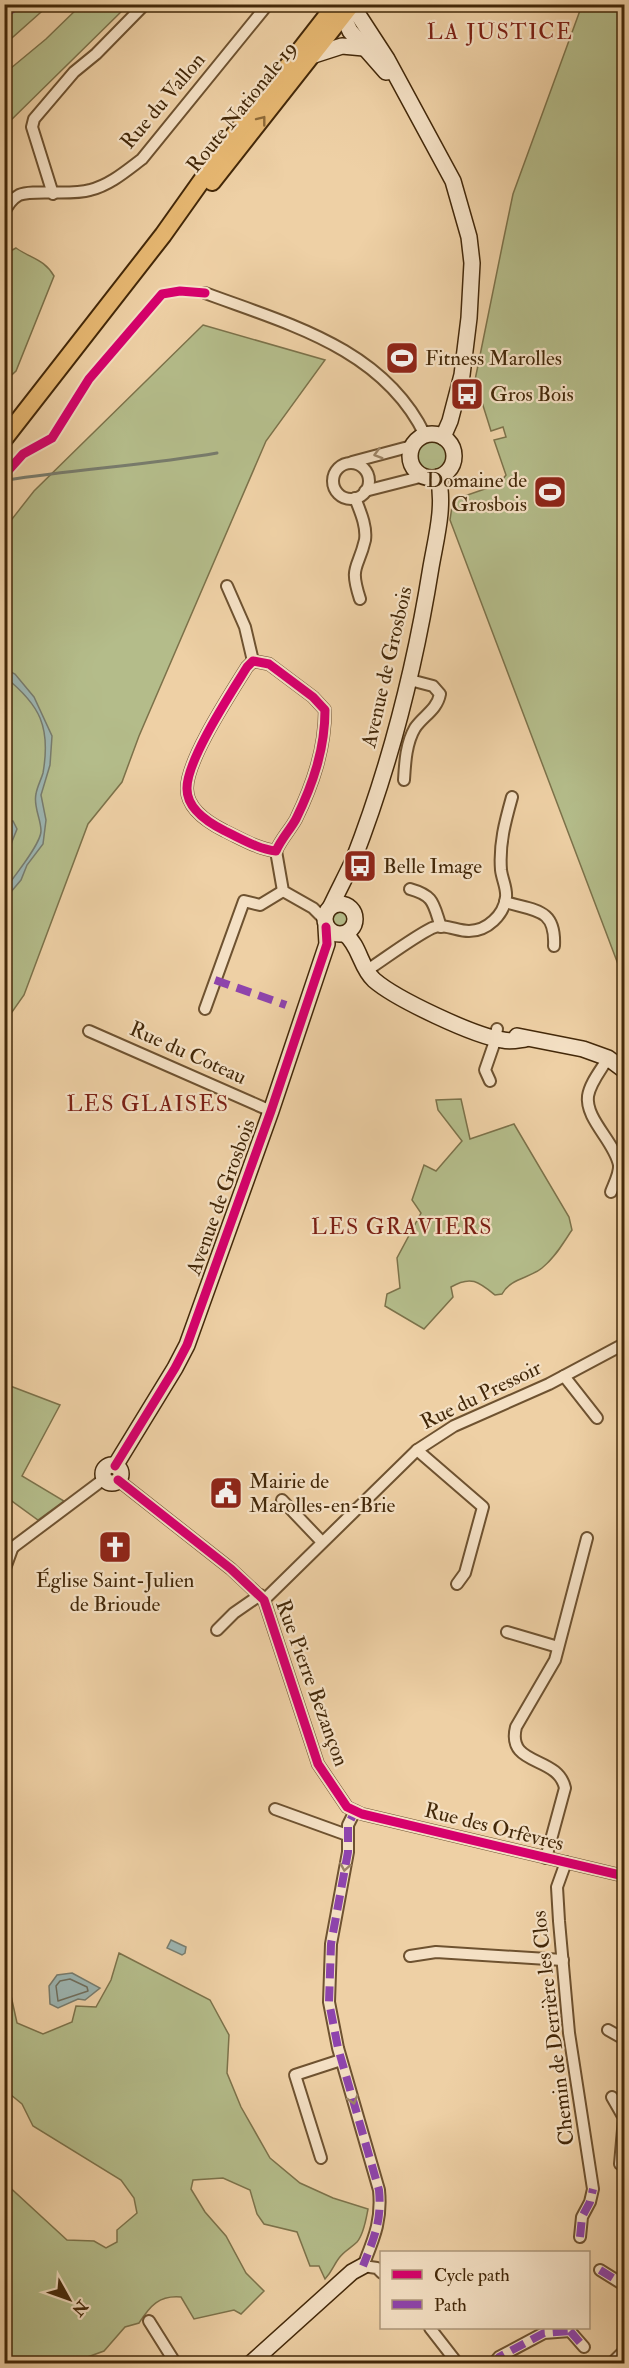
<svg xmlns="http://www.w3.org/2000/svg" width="629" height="2368" viewBox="0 0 629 2368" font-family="'IM FELL Double Pica',serif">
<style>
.green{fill:#b4bc8a;stroke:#7c724a;stroke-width:1.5}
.water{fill:#9cb4b0;stroke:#787c6d;stroke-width:1.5}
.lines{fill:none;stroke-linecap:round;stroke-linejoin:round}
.shore{stroke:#706e5c;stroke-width:1.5}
.stream{stroke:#787c6d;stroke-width:3}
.street-casing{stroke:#6e5230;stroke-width:14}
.secondary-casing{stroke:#432809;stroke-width:18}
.primary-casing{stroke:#432809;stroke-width:20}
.street{stroke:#f4e0c4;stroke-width:10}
.secondary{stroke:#f4e0c4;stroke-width:15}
.primary{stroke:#e7b872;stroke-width:16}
.quiet{stroke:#8e44ad;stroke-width:8;stroke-dasharray:15 8;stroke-linecap:butt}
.cycleway-casing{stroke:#f4e0c4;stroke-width:13}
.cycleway{stroke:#d6006c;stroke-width:9}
.oneway{stroke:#8d6938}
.oneway2{stroke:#9c8466}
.labels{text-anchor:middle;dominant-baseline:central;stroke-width:4.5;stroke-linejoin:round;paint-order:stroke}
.street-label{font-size:21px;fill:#432809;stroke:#f4e0c4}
.poi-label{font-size:21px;fill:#432809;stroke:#f4e0c4;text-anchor:start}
.neighbourhood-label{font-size:22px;letter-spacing:1.5px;fill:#7a1f14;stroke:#f4e0c4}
</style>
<rect width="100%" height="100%" fill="#eed0a5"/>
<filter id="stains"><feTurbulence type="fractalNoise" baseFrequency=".00333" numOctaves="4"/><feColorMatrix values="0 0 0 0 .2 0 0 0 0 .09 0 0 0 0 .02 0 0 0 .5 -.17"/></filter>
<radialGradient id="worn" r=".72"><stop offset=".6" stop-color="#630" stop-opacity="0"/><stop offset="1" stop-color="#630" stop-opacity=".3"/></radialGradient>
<g class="green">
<path d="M5,4H49V5L5,44Z"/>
<path d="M81,5H128L5,126V73L46,39Z"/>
<path d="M582,5H624V980L450,520L453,500L499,484L506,475L494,440L506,437L503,427L491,431L475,380L503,242L513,194Z"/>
<path d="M16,248C32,259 44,259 54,276L16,371L5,381V254Z"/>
<path d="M203,325L325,360L266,441L139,736L122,782L88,824L24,995L5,1022V528L34,491Z"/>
<circle cx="432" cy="456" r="15"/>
<circle cx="341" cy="920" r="8"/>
<path d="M461,1099L470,1139L514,1124L569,1217L572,1230C563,1243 555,1258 542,1268C528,1279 511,1278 502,1294L495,1295C479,1282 471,1275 451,1287L453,1297L424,1329L385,1306L387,1294L400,1288L397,1258L421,1213L412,1200L424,1165L436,1171L462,1141L438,1110L436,1100Z"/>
<path d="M5,1384L60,1405L22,1476L64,1501L38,1520L5,1496Z"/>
<path d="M119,1953L210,2000L229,2035L227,2073L241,2107L270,2158L300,2183L333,2198L368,2209C366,2219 364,2234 357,2242C351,2248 344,2251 339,2258C333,2266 332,2272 325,2279L319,2266H310L297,2232L264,2224L257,2214L250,2190L223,2178L193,2180L191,2189L205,2212L226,2236L246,2273L264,2291L241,2314L234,2310L194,2319L181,2297C159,2295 150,2306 139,2323L125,2327L104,2351L71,2363H5V2183L67,2240L94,2241L106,2248L117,2242V2230L137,2213L134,2198L121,2180L33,2126L22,2104L5,2090V1979L8,1982L17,2023L43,2034L72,2022L76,2006L96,2007L111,1980Z"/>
</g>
<g class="water">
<path d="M5,669L15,674L34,697L52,736L50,765L41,795L46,820L43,844L27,865L21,880L5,899V889C13,878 41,844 41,831C41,819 33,806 36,794C37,787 41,780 43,773C51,727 40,705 5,677Z"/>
<path d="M5,821H13L17,829L11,844L5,851Z"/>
<path d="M171,1940L186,1947L185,1953L182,1955L167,1948Z"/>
<path d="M72,1973L100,1988L85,2000L78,1999L58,2008L50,2004L49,1986L57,1975Z"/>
</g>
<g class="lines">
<path class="shore" d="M70,1979L87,1987L88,1991L58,2001L56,1986L60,1981Z"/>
<path class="stream" d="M7,480C77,469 148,465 217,453"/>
<g class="street-casing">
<g id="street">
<path d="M53,194L32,127L34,119L74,72L96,54L145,4"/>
<path d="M4,213C7,206 12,199 19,195C33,189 70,196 90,190C110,185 126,171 142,159L268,4"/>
<path d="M205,293C288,324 383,348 425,435"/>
<path d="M352,462L412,446"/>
<circle cx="351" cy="481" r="18"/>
<path d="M365,491L424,476"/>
<path d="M355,498C360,511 367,526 365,540C358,570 349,565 360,599"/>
<path d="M227,586L245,627L253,661"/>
<path d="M253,661L269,664L313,697L325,710C325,749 313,784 296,819C290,830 281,839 276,851C258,849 242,839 225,831C209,823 187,809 187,789C186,761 231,693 247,667Z"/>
<path d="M404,780C405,763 406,743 415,728C423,716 437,710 440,694L433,686L410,680"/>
<path d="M276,851L283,891L313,908L324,919"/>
<path d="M410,889C435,896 433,904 441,927"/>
<path d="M505,902C535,911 556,908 554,946"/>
<path d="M366,971C386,958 412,938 432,928C445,923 456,931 469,931C487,931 504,915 506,897C507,888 502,879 501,870C499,844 505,822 512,797"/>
<path d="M205,1009L244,901L260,905L283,891"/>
<path d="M89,1031L271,1111"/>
<path d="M608,1058C601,1070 590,1083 588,1096C585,1119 615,1142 619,1165C620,1173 614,1184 611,1192"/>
<path d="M490,1081L485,1070L494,1044L497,1029"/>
<path d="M564,1376L597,1418"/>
<path d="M417,1450L483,1507L465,1573L457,1584"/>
<path d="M118,1480L231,1569L264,1600L318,1764L347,1807L362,1814L624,1876"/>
<path d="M282,1500L322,1542"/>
<path d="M4,1554L104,1479"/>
<path d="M4,1571L12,1549"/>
<path d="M264,1600L417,1450L454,1426L549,1384L624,1344"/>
<path d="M217,1630L234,1613L260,1595"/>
<path d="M507,1632L558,1647"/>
<path d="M275,1809L347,1835"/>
<path d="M355,1811L348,1825V1852L331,1944L329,2002L338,2048L379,2190C382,2221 374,2238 363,2266L377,2268L382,2273"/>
<path d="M546,1858L565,1788C558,1755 506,1767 516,1727L555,1660L587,1538"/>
<path d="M566,1862L557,1887L559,1921L569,2033L593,2189L590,2202L582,2217L580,2237"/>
<path d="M410,1956L436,1952L563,1960"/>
<path d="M608,2030L624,2039"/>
<path d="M612,2097L624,2118L620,2164"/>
<path d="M321,2158L295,2075L341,2060"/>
<path d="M600,2270L624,2285"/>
<path d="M149,2321L176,2364"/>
<path d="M430,2328L458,2364"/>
<path d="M570,2331L584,2347"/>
<path d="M493,2364L499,2357L544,2333L570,2331L571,2328"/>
<path d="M611,2364L624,2351"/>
</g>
</g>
<g class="secondary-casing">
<g id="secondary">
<path d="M340,4L359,16L387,59L453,181L469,237L472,263L469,318L462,375L450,421L443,437"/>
<path d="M339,7L350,31L386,72"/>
<path d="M311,56L342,46L364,48"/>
<circle cx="432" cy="456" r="22"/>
<circle cx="340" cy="919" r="15"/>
<path d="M331,906C338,891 346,876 353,861C390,766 415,667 431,567C436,538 445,506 438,477"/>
<path d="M345,934C360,946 360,967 374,980C396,999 474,1036 503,1040C510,1042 518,1040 525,1039"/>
<path d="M517,1036L583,1049L608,1058L624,1070"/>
<circle cx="112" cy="1474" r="9"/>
<path d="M115,1466L175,1368L187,1345L271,1111L327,944L326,927"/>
<path d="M250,2364L352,2272L363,2266"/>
</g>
</g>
<g class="primary-casing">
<g id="primary">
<path d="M212,182L352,4"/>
<path d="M4,439L163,235L234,135L336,4"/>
</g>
</g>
<use href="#street" class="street"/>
<use href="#secondary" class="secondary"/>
<use href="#primary" class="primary"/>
<g class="quiet">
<path d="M4,15L20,4"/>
<path d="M215,980L286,1005"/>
<path d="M350,1809L355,1811L348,1825V1852L331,1944L329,2002L338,2048L379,2190C382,2221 374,2238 363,2266"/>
<path d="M580,2237L582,2217L590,2202L593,2189"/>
<path d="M600,2270L624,2285"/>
<path d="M570,2331L584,2347"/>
<path d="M493,2364L499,2357L544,2333L570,2331L571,2328"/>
</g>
<g class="cycleway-casing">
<g id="cycleway">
<path d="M4,479L6,473L23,454L52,438L89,379L162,294L180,291L205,293"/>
<path d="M253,661L269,664L313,697L325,710C325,749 313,784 296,819C290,830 281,839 276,851C258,849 242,839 225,831C209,823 187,809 187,789C186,761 231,693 247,667Z"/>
<path d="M115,1466L175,1368L187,1345L271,1111L327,944L326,927"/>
<path d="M118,1480L231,1569L264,1600L318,1764L347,1807L362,1814L624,1876"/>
</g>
</g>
<use href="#cycleway" class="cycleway"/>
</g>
<defs><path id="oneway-chevron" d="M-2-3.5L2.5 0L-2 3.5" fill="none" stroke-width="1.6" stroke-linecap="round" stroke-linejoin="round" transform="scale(1.5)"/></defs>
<use class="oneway" href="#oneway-chevron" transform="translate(262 120) rotate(-52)"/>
<g class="oneway2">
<use href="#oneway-chevron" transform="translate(378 454) rotate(164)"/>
<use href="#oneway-chevron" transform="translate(345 1867) rotate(100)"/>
<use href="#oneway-chevron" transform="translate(353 2100) rotate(73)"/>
</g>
<defs>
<g id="stadium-square" transform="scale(1.725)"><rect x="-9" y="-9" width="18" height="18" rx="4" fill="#8f2418" stroke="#f4e0c4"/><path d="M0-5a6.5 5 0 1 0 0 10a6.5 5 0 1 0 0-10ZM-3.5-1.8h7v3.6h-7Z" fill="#fff"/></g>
<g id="bus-square" transform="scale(1.725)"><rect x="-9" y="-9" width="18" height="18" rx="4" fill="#8f2418" stroke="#f4e0c4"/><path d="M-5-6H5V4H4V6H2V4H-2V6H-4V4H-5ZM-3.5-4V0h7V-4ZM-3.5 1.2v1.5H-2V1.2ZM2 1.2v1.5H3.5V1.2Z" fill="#fff"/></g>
<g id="civic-square" transform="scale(1.725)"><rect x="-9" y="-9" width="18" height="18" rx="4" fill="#8f2418" stroke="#f4e0c4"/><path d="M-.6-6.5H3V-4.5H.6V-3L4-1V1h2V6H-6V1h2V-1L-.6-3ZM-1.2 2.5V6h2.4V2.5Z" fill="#fff"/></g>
<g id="church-square" transform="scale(1.725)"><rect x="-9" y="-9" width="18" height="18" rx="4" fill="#8f2418" stroke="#f4e0c4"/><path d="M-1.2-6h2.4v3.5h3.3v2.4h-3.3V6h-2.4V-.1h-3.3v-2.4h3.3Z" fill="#fff"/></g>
</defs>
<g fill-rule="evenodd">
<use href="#stadium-square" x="402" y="358"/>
<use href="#bus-square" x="467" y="394"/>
<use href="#stadium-square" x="550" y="492"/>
<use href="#bus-square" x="360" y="866"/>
<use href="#civic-square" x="226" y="1493"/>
<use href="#church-square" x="115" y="1547"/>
</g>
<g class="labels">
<g class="street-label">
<text transform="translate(163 101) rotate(-50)">Rue du Vallon</text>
<text transform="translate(242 107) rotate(-51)">Route Nationale 19</text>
<text transform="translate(387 667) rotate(-77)">Avenue de Grosbois</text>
<text transform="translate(188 1053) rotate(24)">Rue du Coteau</text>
<text transform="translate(221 1197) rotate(-70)">Avenue de Grosbois</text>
<text transform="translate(481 1395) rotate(-26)">Rue du Pressoir</text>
<text transform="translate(312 1683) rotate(70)">Rue Pierre Bezançon</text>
<text transform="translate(494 1827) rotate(14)">Rue des Orfèvres</text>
<text transform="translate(553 2028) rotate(-97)">Chemin de Derrière les Clos</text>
</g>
<g class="poi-label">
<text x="425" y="358">Fitness Marolles</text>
<text x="490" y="394">Gros Bois</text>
<text x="527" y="480" text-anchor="end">Domaine de<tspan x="527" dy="24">Grosbois</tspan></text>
<text x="383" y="866">Belle Image</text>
<text x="249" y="1481">Mairie de<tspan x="249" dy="24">Marolles-en-Brie</tspan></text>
<text x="115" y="1580" text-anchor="middle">Église Saint-Julien<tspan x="115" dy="24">de Brioude</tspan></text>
</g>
<g class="neighbourhood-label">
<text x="500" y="32">LA JUSTICE</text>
<text x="148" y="1104">LES GLAISES</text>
<text x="402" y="1227">LES GRAVIERS</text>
</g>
</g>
<rect width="629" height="2368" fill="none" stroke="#eed0a5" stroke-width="24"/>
<rect x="6" y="6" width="617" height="2356" fill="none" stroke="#432809" stroke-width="3"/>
<rect x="12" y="12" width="605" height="2344" fill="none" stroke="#432809" stroke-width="1.5"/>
<rect x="380" y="2251" width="210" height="78" fill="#f4e0c4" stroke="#ad9679" stroke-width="1.5"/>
<rect x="392" y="2270" width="30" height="9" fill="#d6006c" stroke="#ad9679" stroke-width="1.5"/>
<text x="434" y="2281" font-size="18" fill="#432809">Cycle path</text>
<rect x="392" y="2300" width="30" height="9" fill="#8e44ad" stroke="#ad9679" stroke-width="1.5"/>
<text x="434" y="2311" font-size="18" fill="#432809">Path</text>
<g transform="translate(69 2299) rotate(130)" stroke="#f4e0c4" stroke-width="4.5" paint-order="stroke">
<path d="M0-4.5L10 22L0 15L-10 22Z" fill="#432809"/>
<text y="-9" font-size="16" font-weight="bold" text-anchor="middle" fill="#432809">N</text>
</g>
<rect width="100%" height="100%" filter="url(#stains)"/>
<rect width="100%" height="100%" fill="url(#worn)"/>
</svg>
